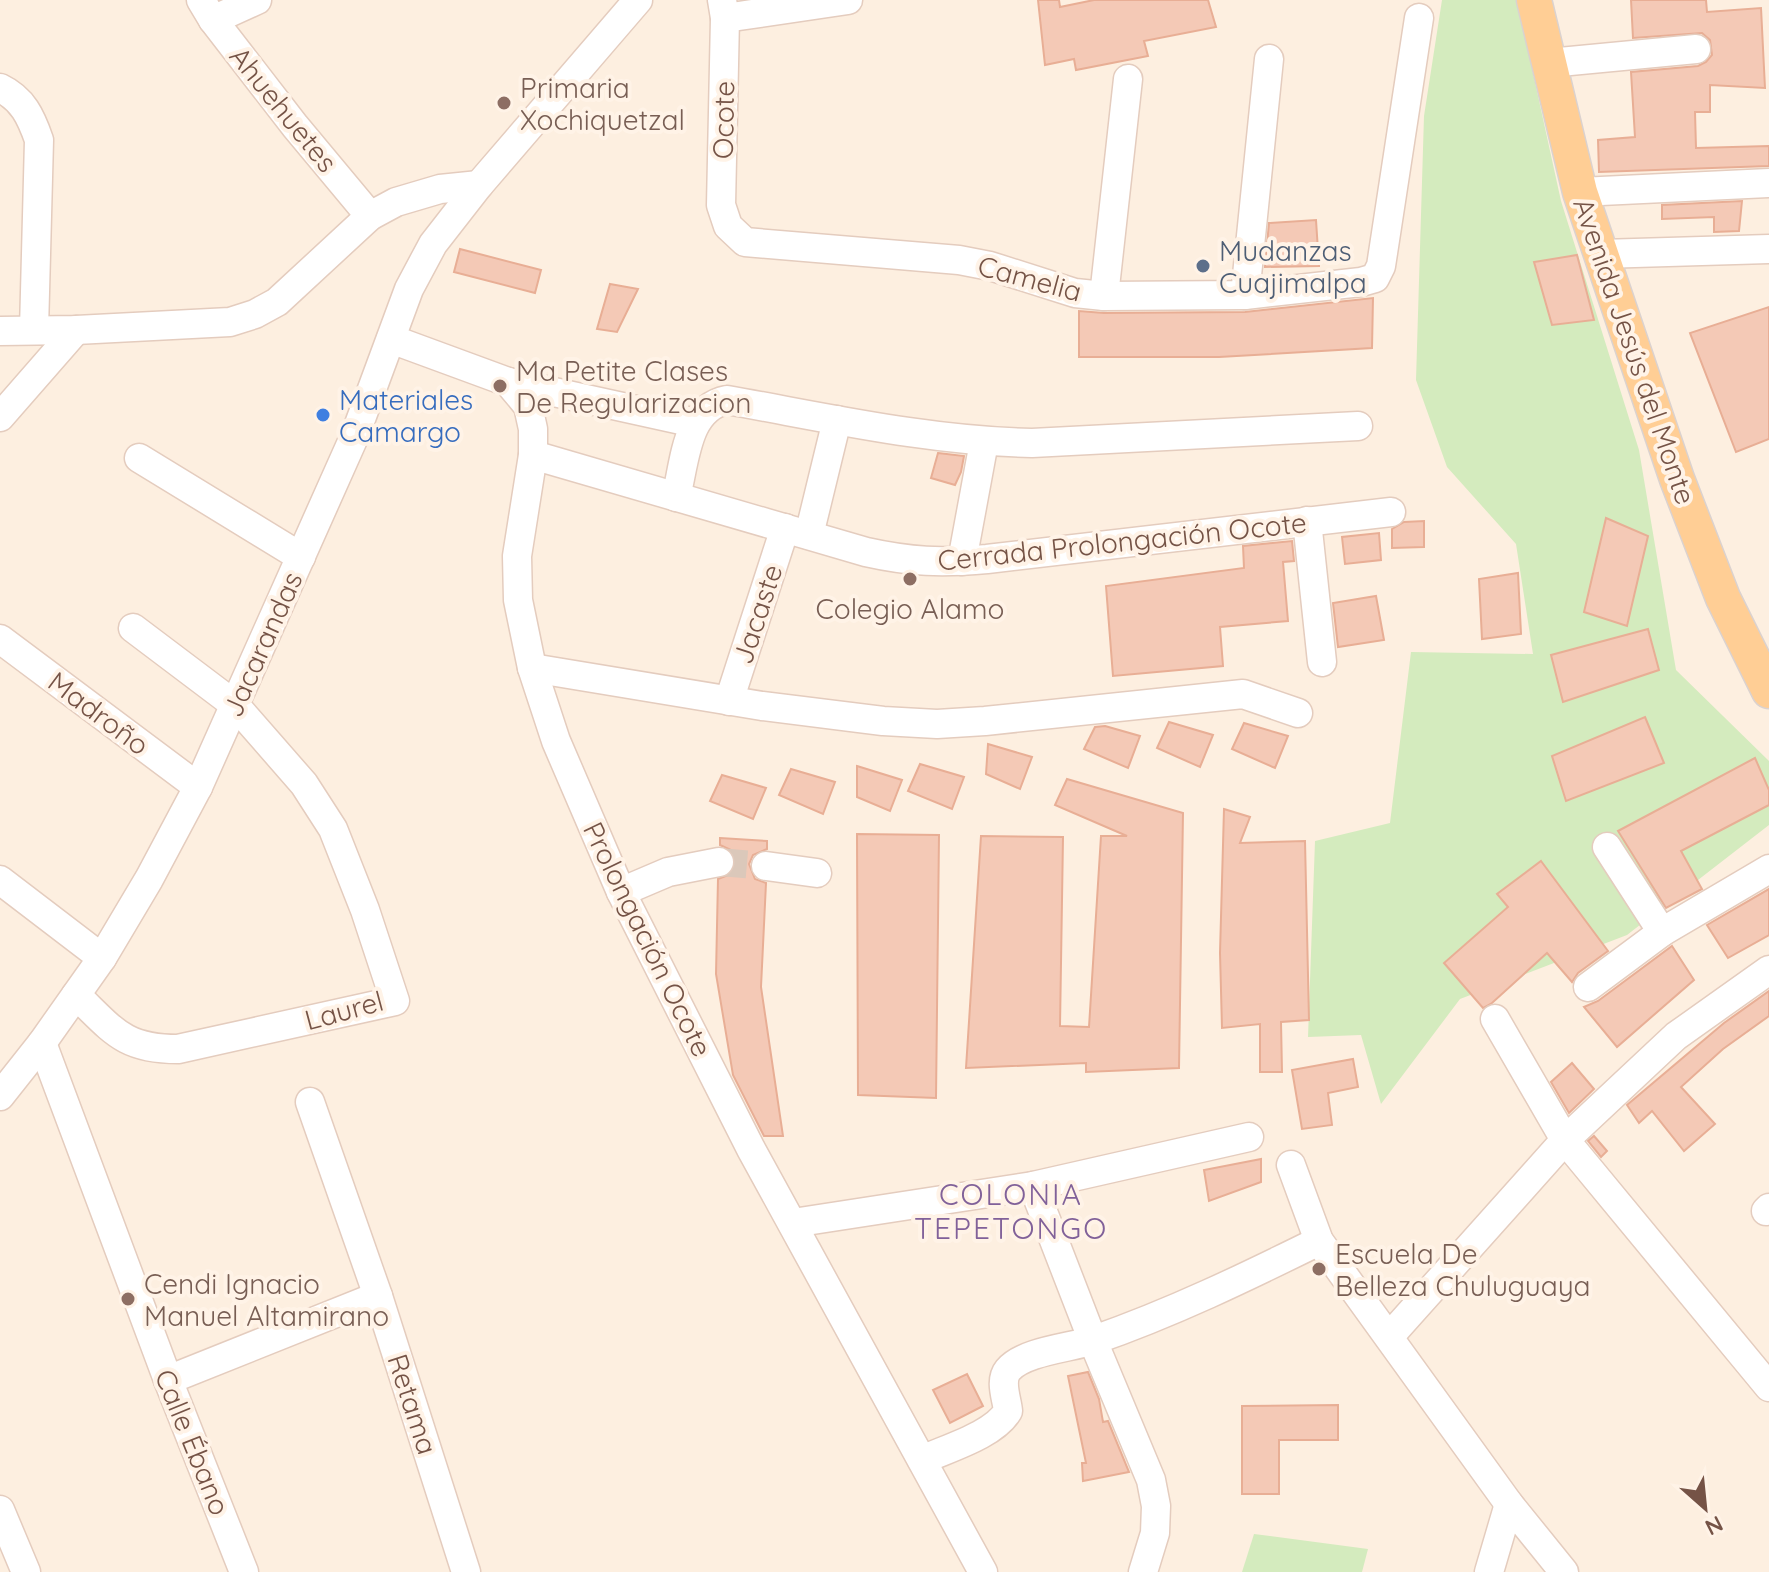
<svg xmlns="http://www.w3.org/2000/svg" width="1769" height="1572" viewBox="0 0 1769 1572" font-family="Quicksand,sans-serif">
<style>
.green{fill:#d4ebbe}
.building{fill:#f4c9b6;stroke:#e8ae95;stroke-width:2}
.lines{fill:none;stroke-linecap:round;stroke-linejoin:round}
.minor-tunnel{stroke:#dbc8ba;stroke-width:28;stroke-dasharray:28 14;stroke-linecap:butt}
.minor-casing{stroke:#e4ccbe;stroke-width:31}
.major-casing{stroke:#dbd2cf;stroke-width:37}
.minor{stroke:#fff;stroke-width:28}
.major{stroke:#ffce95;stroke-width:34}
.education-dot{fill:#8d6e63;stroke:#fff3e7;stroke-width:3}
.service-dot{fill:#5c6f8a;stroke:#fff3e7;stroke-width:3}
.shop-dot{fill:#3f7fe0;stroke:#fff3e7;stroke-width:3}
.labels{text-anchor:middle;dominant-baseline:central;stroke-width:8;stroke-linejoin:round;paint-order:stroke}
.education-label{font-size:28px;fill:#785e54;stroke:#fff3e7;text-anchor:start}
.street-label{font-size:28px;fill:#755346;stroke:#fff3e7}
.service-label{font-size:28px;fill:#4e5e75;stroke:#fff3e7;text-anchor:start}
.shop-label{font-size:28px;fill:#366cbe;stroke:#fff3e7;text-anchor:start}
.neighbourhood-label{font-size:30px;letter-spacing:2px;fill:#816199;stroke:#fff3e7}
</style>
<rect width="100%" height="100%" fill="#fdefe0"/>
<g class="green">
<path d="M1442,0H1517L1561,201L1639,450L1676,670L1769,761V825L1627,935L1460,999L1381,1104L1361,1035L1308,1037L1315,841L1390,823L1411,652L1533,654L1516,544L1447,467L1416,380L1424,116Z"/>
<path d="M1254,1534L1368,1549L1362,1572H1242Z"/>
</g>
<g class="building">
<path d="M1038,0H1059L1060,7L1094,0H1208L1216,27L1144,41L1148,56L1076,70L1074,59L1045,65Z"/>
<path d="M1631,0H1706L1707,12L1761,8L1765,88L1710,85V112H1695L1696,148L1769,146V166L1599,172L1598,140L1635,137L1631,72L1698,66L1706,62L1712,55L1710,40L1702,33L1633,38Z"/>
<path d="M1742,201L1739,231L1714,232V217L1662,219V205Z"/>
<path d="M1316,220L1319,266L1265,267L1269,223Z"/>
<path d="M460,249L541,270L535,293L454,272Z"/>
<path d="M1577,255L1594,320L1552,325L1534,262Z"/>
<path d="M610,284L638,289L617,332L597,329Z"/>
<path d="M1373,298L1372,348L1219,357H1079V311L1104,313L1245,312Z"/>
<path d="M1769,307V439L1736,452L1690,333Z"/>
<path d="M938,453L964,456L961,472L955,485L931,478Z"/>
<path d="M1606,518L1648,536L1627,626L1584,612Z"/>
<path d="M1424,521V547L1392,548V529L1404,522Z"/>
<path d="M1379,533L1381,560L1345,564L1342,537Z"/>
<path d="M1292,541L1294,561L1283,562L1288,621L1220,627L1223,666L1113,676L1106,586L1244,568L1243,546Z"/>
<path d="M1518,573L1521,634L1482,639L1479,579Z"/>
<path d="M1376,596L1384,640L1338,647L1333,603Z"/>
<path d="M1648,629L1659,670L1563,702L1551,655Z"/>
<path d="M1645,717L1664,763L1566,801L1552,756Z"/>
<path d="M1169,722L1213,735L1200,767L1157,748Z"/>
<path d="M1244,723L1288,736L1275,768L1232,749Z"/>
<path d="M1105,726L1140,736L1128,768L1084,749L1095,727Z"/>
<path d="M988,744L1032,757L1020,789L986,774Z"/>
<path d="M1755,758L1769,790V805L1681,851L1702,889L1666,908L1618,831Z"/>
<path d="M920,764L964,777L952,809L908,791Z"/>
<path d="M857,766L902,780L890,811L857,797Z"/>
<path d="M791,769L835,782L823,814L779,795Z"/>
<path d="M722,775L766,788L753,819L710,801Z"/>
<path d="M1067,779L1183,813L1179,1068L1086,1072V1063L966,1068L981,836L1063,837L1060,1026L1089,1027L1101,836H1127L1055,805Z"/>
<path d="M1224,809L1250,817L1240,843L1305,841L1309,1020L1281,1022L1282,1072H1260V1024L1222,1028L1220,953Z"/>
<path d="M857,834L939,835L936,1098L858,1095Z"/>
<path d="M720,838L767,841V849L753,855L749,864L755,879L766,883L761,987L783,1136H764L733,1075L716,974L718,879L731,874L736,860L731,850L720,845Z"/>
<path d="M1541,861L1608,951L1578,973L1572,982L1547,953L1492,1003L1483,1008L1444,963L1508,907L1497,894Z"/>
<path d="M1769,889V935L1728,958L1707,925Z"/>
<path d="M1672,946L1694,980L1617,1047L1584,1007L1598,1001Z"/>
<path d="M1769,991V1016L1723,1049L1681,1087L1715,1124L1684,1151L1652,1111L1639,1123L1627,1105L1724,1023Z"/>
<path d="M1353,1059L1358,1087L1328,1093L1332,1125L1302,1129L1292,1070Z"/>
<path d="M1572,1063L1594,1089L1569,1113L1551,1082Z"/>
<path d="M1594,1136L1607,1151L1601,1157L1588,1141Z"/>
<path d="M1261,1159V1182L1209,1201L1204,1170Z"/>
<path d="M1088,1372L1099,1399L1103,1422L1108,1421L1129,1472L1083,1481L1082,1463H1086L1068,1376Z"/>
<path d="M967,1374L983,1406L950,1423L933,1390Z"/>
<path d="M1338,1405V1440H1279V1494H1242V1406Z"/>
</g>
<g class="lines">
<path class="minor-tunnel" d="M719,862L766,866"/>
<g class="minor-casing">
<g id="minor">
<path d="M201,0L213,20L295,126L370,216"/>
<path d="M722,0L725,18L721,205L728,226L745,242L959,260L990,266L1075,293L1104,296L1245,295L1361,282L1375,278L1381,266L1419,18"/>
<path d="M725,18L848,0"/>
<path d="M213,20L257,0"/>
<path d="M1549,63L1696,49"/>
<path d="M0,88C23,99 31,117 39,140L34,330"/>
<path d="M1580,192L1769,183"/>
<path d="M1601,254L1769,249"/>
<path d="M1245,295L1269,59"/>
<path d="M1104,296L1128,79"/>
<path d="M0,331L76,330L230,322L255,314L277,302L370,216L396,202L440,189L479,185"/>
<path d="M391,339L508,382L528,406L533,429V455L517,556L518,600L532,668L556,741L621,892L751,1149L983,1572"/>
<path d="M508,382L695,423"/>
<path d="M0,417L76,330"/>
<path d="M533,455L866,552C911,562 941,563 987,559L1391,512"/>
<path d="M139,458L301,557"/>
<path d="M676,497C685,462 686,408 727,400C829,418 929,441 1032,443L1358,426"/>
<path d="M1307,521L1322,662"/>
<path d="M809,535L837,420"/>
<path d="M962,561L984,442"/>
<path d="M0,639L198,787"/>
<path d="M532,668L762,706L883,721L937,724L985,721L1243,694L1298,713"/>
<path d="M729,701L785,528"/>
<path d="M1607,847L1662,932"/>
<path d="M766,866L817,873"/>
<path d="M0,880L102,958"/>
<path d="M621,892L668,872L719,862"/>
<path d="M1588,987L1662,932L1769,869"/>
<path d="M76,995C113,1030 123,1049 178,1049L395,1001L365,910L333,829L304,784L235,705L133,628"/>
<path d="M1495,1019L1565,1140L1769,1387"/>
<path d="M42,1043L168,1380L244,1572"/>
<path d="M0,1096L42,1043L102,958L149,879L198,787L355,435L409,289L433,244L479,185L638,0"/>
<path d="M310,1102L378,1296L466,1572"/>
<path d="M1291,1165L1319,1241L1509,1504L1564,1572"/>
<path d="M1033,1186L1093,1341L1151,1480L1156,1506L1155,1533L1143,1572"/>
<path d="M1766,1211L1769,1208"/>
<path d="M793,1223L1033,1186L1249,1137"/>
<path d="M1389,1337L1565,1140L1676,1036L1769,970"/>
<path d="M168,1380L378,1296"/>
<path d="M922,1460C948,1448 994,1435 1008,1411C1007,1399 999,1381 1008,1370C1024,1351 1070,1348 1094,1340C1172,1313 1246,1277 1319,1241"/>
<path d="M0,1510L26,1572"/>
<path d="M1489,1572L1509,1504"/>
</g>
</g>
<g class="major-casing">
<path id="major" d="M1534,0L1580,192L1677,479L1723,598L1769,691"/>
</g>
<use href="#minor" class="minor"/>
<use href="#major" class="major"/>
</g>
<g class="education-dot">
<circle cx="504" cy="103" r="8"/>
<circle cx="500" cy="386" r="8"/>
<circle cx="910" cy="579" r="8"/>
<circle cx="1319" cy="1269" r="8"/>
<circle cx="128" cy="1299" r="8"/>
</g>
<circle class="service-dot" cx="1203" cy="266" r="8"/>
<circle class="shop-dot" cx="323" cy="415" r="8"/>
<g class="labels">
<g class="education-label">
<text x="520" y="87">Primaria<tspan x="520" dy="32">Xochiquetzal</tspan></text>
<text x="516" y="370">Ma Petite Clases<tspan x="516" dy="32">De Regularizacion</tspan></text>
<text x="910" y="608" text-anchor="middle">Colegio Alamo</text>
<text x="1335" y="1253">Escuela De<tspan x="1335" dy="32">Belleza Chuluguaya</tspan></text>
<text x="144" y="1283">Cendi Ignacio<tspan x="144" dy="32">Manuel Altamirano</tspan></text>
</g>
<g class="street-label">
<text transform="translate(284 109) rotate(51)">Ahuehuetes</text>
<text transform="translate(723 120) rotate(-89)">Ocote</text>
<text transform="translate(1030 278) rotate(15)">Camelia</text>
<text transform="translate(1635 351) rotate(71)">Avenida Jesús del Monte</text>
<text transform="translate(1122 541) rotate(-6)">Cerrada Prolongación Ocote</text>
<text transform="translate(757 614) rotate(-72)">Jacaste</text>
<text transform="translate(262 644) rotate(-66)">Jacarandas</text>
<text transform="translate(99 713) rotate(37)">Madroño</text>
<text transform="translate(648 939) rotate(64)">Prolongación Ocote</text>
<text transform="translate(344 1010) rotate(-15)">Laurel</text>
<text transform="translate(413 1404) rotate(72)">Retama</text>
<text transform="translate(193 1442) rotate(68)">Calle Ébano</text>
</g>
<g class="service-label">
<text x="1219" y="250">Mudanzas<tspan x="1219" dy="32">Cuajimalpa</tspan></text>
</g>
<g class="shop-label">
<text x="339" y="399">Materiales<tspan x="339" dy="32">Camargo</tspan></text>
</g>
<g class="neighbourhood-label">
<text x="1011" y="1194">COLONIA<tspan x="1011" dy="34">TEPETONGO</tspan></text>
</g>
</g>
<g transform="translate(1705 1508) rotate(153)" stroke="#fff3e7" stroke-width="6" paint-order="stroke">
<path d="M0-6L14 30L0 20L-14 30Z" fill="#755346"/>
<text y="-12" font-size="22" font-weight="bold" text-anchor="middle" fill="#755346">N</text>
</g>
</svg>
